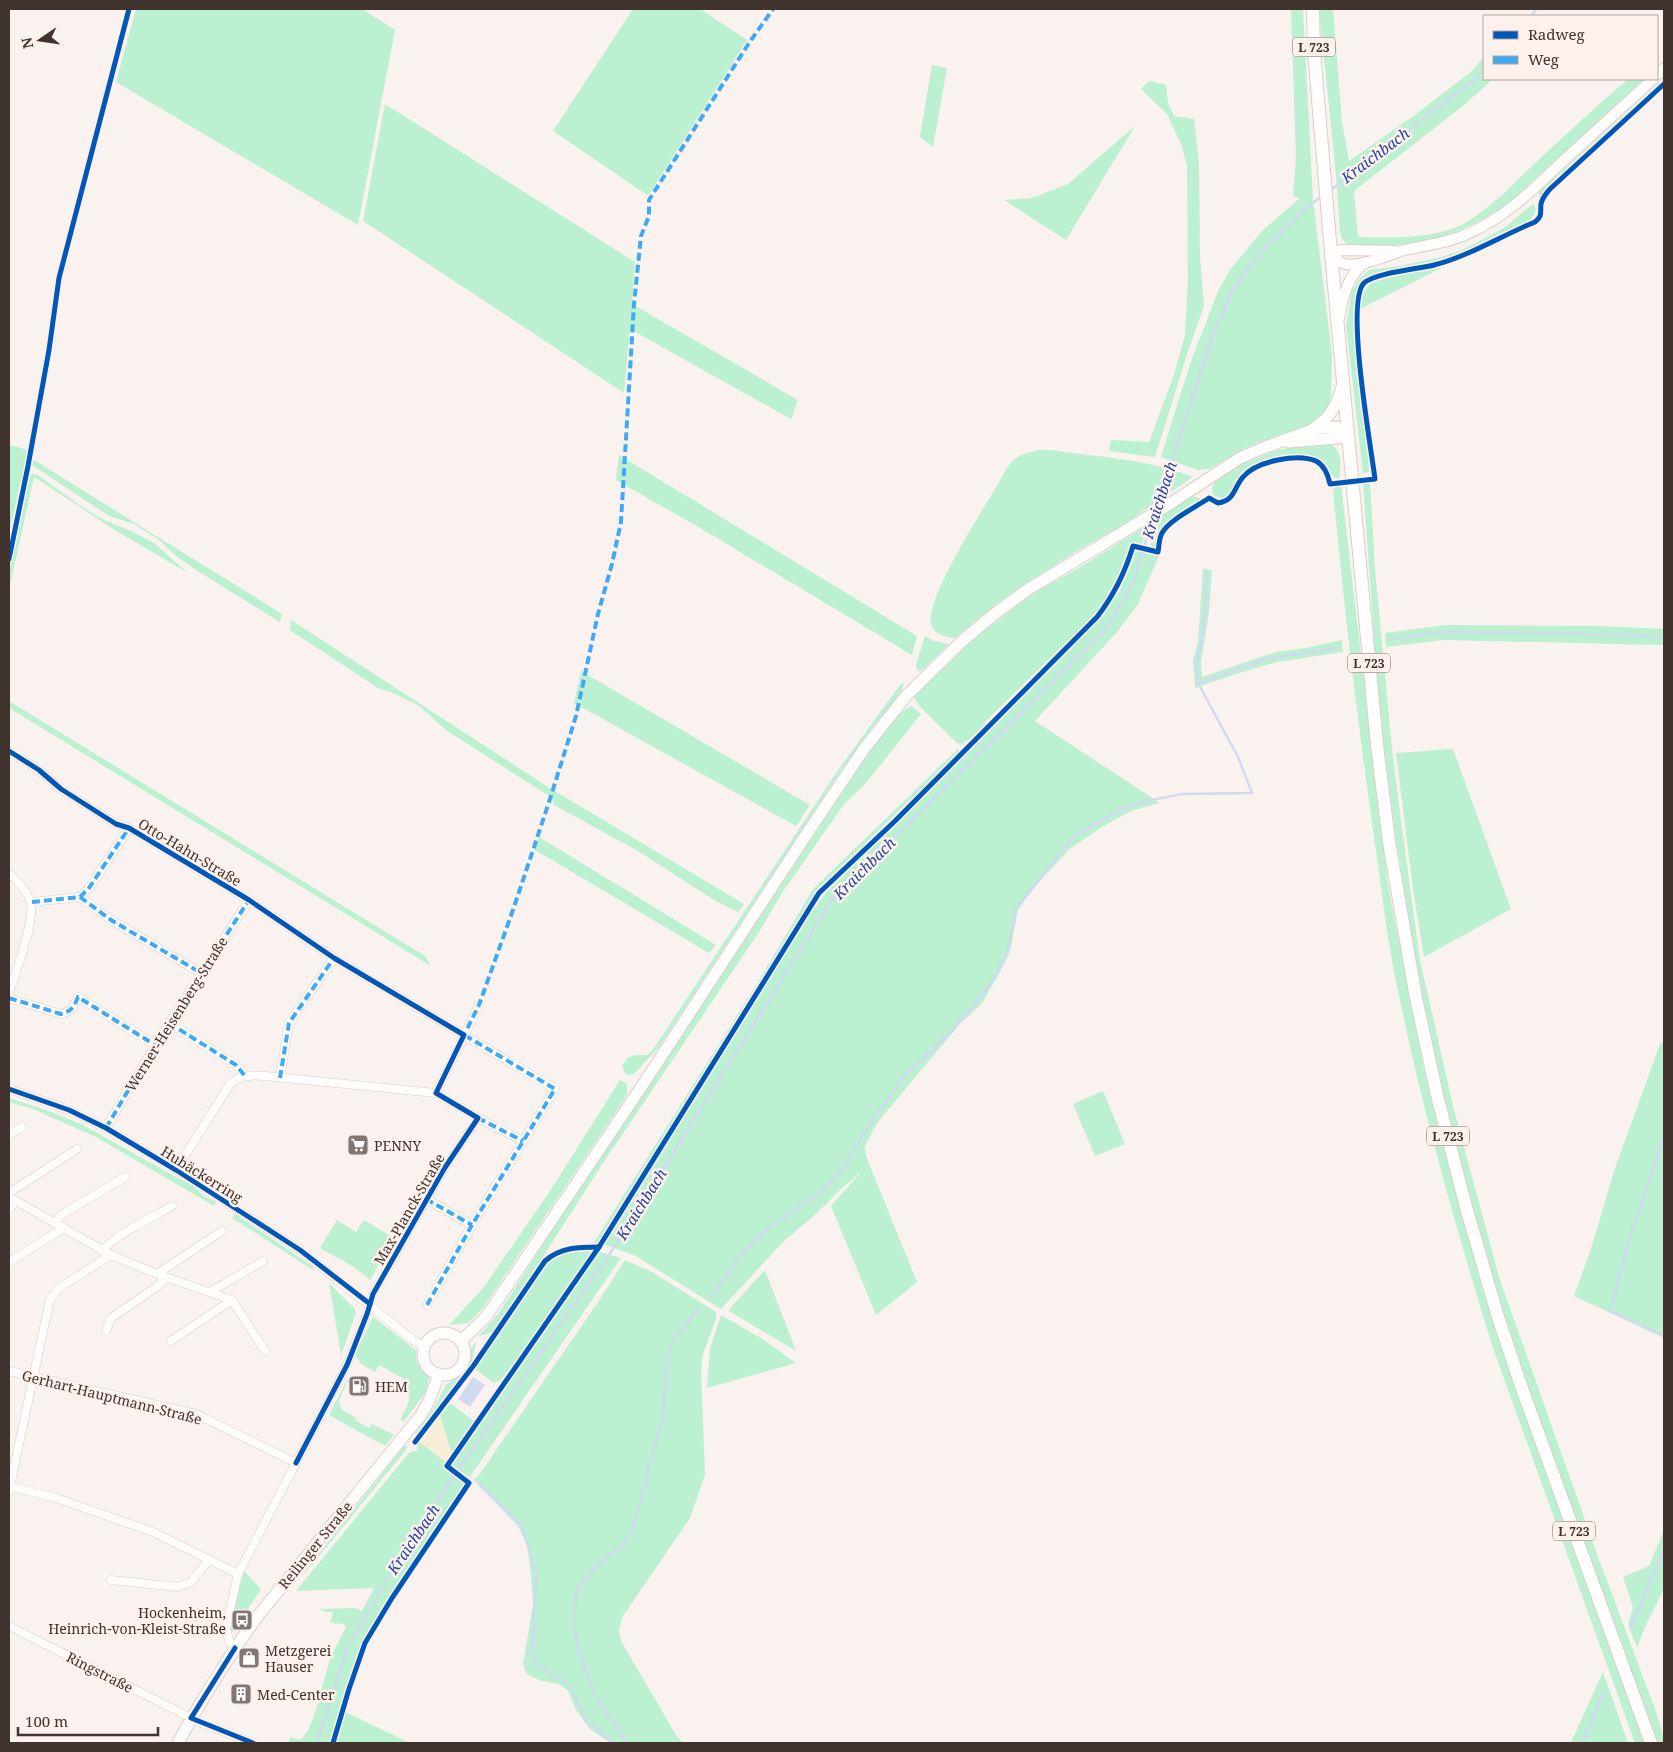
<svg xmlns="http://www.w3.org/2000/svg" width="1673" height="1752" viewBox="0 0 1673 1752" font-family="'Noto Serif',serif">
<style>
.green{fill:#bbf0d1}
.sand{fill:#f7eed7}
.water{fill:#d1daf0}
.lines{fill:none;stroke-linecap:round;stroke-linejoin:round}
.stream{stroke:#d1daf0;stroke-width:2.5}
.minor-casing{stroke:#d9cfcb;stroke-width:9}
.tertiary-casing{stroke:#d9cfcb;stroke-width:12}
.secondary-casing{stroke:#d9cfcb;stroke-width:13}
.primary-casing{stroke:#d9cfcb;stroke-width:14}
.minor{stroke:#fefdfc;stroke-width:8}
.tertiary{stroke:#fefdfc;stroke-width:10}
.secondary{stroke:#fefdfc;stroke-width:11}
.primary{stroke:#fefdfc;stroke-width:12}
.quiet{stroke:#3fa9f5;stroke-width:4;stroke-dasharray:8 4;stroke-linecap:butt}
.cycleway-casing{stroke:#fef0ea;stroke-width:8}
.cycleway{stroke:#0057b8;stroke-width:5}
.labels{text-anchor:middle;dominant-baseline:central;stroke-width:5;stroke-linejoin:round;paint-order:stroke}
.shield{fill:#fef0ea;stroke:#796c66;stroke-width:1}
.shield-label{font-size:12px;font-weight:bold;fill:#40332d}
.street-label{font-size:14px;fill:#40332d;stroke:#fef0ea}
.poi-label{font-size:14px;fill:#40332d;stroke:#fef0ea;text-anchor:start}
.water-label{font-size:15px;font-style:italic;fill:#2147a3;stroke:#fef0ea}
</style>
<rect width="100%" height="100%" fill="#faf2ee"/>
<g class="green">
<path d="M136,9H362L395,30L358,225L116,82Z"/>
<path d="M633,9H700L747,40L650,193L647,195L553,131Z"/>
<path d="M1291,9H1303L1313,200L1332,355L1331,396L1328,409L1316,422L1247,447L1209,469L1198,470L1161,457L1190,364L1218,291L1230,270L1262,231L1300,198L1293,196L1296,158Z"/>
<path d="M1319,9H1333L1342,122L1349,161L1412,117L1471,72L1484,57V79H1493L1464,105L1354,191L1358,237C1388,238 1435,239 1463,224C1489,210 1511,186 1532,166C1564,136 1595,107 1628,79H1644L1510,202C1478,224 1446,239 1407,244C1389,246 1370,245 1352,246C1345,243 1342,241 1340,233C1336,158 1326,84 1319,9Z"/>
<path d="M932,65L947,68L933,147L920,137Z"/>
<path d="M1664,78V81L1539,197V192Z"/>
<path d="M1150,81L1166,85L1168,103L1174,116L1194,119L1199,163L1200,257L1204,306L1187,354L1155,457L1109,451L1111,440L1149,442L1174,375L1185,335L1188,280L1187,166L1181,144L1167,114L1141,89Z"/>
<path d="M385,104L635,262L632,304L798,400L791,419L630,329L624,393L363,221Z"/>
<path d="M1135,126L1066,240L1004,200L1032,198L1068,184Z"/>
<path d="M1533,204L1536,210L1530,222L1446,260L1372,275L1363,282L1355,293L1354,303V324L1366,418L1369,472L1363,473L1346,325L1352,291L1358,280L1369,270L1398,266L1442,257L1464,249L1504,228Z"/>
<path d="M1447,265L1360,309C1360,296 1364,289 1374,281Z"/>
<path d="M1330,444C1343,450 1341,465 1339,478H1335C1328,472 1326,463 1317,458C1299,450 1252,461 1239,476C1234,483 1235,491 1228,496C1223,499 1218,498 1213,495L1212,489L1215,480L1239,465L1278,450L1293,447Z"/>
<path d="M9,445L28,450L9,533Z"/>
<path d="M1039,450H1051C1098,457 1148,459 1193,477L1121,526L1075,552L1019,588L996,604L955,638C945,637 934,635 931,624C925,600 981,512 995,489C1001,480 1006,466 1014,460C1021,454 1030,452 1039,450Z"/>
<path d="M619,455L917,636L912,655L707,532L616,480Z"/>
<path d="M34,460L282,614L280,622L196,570L176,556L158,539L134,524L109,516L32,465Z"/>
<path d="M31,474L38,475L82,507L102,519L131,531L154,543L188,573L118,532L34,477L9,589V573L27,484Z"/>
<path d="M1370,482L1375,569L1392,749L1402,829L1420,960L1453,1106L1499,1277L1597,1554L1655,1709L1664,1738V1743H1658L1525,1381L1487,1265L1450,1127L1427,1025L1396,840L1380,718L1363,483Z"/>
<path d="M1337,485H1341L1388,885L1422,1061L1442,1142L1482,1288L1528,1423L1644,1743H1635L1493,1348C1456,1229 1422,1109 1397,986C1386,935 1381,882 1373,830C1357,716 1343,602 1333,489Z"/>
<path d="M1193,496L1202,499L1172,519L1159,534L1154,550L1149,549L1160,517Z"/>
<path d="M1149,524L1142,545L1132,544C1123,571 1111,595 1093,616L984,723L987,726L963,744L957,743L918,705L914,697L917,694L975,638L1032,594L1077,569Z"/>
<path d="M1135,548L1159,556L1138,604L1118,631L1035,721L1160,803L1133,810L1102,827L1071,848L1033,888L1018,910L1010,952L999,974L982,1003L959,1025L877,1123L865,1146L866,1156L917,1282L876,1315L831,1206L862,1171L842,1188L816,1214L784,1241L721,1309L634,1255L605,1245L792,939L825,894L1085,634L1120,591Z"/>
<path d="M1203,569L1212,570L1209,612L1201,662L1202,677L1276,652L1306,648L1342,640L1343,652L1277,662L1239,673L1195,688L1193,660L1198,642Z"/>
<path d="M291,620L548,787L744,904L738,912L714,900L638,851L554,805L552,798L446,730L418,705L393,693L378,688L290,630Z"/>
<path d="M1446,625L1596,626L1664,629V645L1443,640L1386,647L1385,633Z"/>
<path d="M925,636L934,641L949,644L922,670L918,671L916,665Z"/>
<path d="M581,671L810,805L796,826L574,703Z"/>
<path d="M904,682L901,693L869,732L842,769L659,1047L634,1074L626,1075L622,1066L627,1058L635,1055H647L652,1051L838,770L900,685Z"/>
<path d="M9,701L425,956L431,966L9,708Z"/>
<path d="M912,706L921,714L866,783L844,804L782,893L759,932L605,1160L508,1311L494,1332L479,1336L499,1313L574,1196L854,775C866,757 894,712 912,706Z"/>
<path d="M958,749L961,751L822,885L785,942L601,1240L593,1244L755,987L813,889Z"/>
<path d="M1453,749L1511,909L1424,957L1413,889L1396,753Z"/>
<path d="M539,837L716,945L709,953L535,850Z"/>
<path d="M1664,1040V1338L1574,1296L1591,1249L1614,1171L1660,1044Z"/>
<path d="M620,1080L627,1084V1095L483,1308L468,1323L449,1325L484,1287L554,1185Z"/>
<path d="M1103,1091L1125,1144L1095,1156L1073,1104Z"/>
<path d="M9,1098L49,1111L81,1124L194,1187L204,1196L216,1202L214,1206L96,1137L33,1109L9,1102Z"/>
<path d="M235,1214L315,1268L313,1270L232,1218Z"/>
<path d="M337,1220L356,1232L364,1220L394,1238L370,1280L354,1267L320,1248Z"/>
<path d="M589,1250L592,1252L591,1257L501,1380L494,1383L475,1369L540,1272C556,1253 565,1250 589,1250Z"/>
<path d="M600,1252L621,1258L469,1478L370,1628L348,1683L331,1743H288L290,1737L300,1740C317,1726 322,1678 332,1655C336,1646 341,1637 346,1627L344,1624L332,1623L330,1621L333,1615L332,1612H326L319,1609L355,1608L362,1611L374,1588L296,1591L408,1454L413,1451H417L418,1441L447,1463L452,1455L440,1416L450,1403L475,1422L580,1281L595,1258Z"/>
<path d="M625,1260L652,1272L716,1312V1319L703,1354L701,1370L705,1475L690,1518L623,1616L619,1629L621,1641L676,1735L683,1743H610L589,1728L576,1710L568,1691L559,1684L541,1681L527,1674L523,1665L533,1604L531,1575L527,1545L518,1526L473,1480L479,1475L598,1302Z"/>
<path d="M765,1270L796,1351L729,1311L733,1305Z"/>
<path d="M329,1283L354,1308L356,1313L341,1355Z"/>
<path d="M721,1315L761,1338L796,1363L707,1388L710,1348Z"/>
<path d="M373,1317L416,1350C415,1362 419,1370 429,1377L426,1392L404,1421H401V1418C407,1405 416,1395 400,1386L404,1379L379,1365L375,1372L361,1364L355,1355Z"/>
<path d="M476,1341L472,1363L419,1434H415L434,1408L446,1385L466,1369L469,1361L471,1349Z"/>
<path d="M350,1374L339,1401L341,1409L356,1418L355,1420L369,1428L372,1424L394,1435L385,1446L329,1415Z"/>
<path d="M404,1446H407L406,1450L306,1572L304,1573Z"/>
<path d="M1664,1530V1589L1646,1625L1637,1647L1628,1625L1633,1607L1623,1577L1649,1566Z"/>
<path d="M244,1571L261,1589L233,1632L230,1630V1624Z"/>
<path d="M1603,1672L1628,1743H1570L1571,1742Z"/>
<path d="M345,1712L410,1743H335Z"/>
</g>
<path class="sand" d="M440,1416L452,1455L447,1463L418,1441Z"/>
<path class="water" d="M473,1377L485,1385L470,1407L458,1399Z"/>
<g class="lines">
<g class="stream">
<path d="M1532,16L1536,9"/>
<path d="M1331,190L1484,72"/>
<path d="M1157,506L1214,332L1233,290L1259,254L1306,208L1322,196"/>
<path d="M1207,572L1204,624L1197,664L1198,683L1270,658L1338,648"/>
<path d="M1390,639L1445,632L1632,635L1664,638"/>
<path d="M1664,1136L1630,1237L1610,1311L1664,1336"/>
<path d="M711,1296L746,1249L770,1227L824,1190L843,1168L871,1122L905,1075L953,1030L992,982L1008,951L1016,909L1074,836L1121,809L1147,801L1182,794L1252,793L1238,757L1198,683"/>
<path d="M479,1484L521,1525L529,1549L536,1576L532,1655L535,1664L570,1685L586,1721L615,1743"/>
<path d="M1631,1627L1664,1549"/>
<path d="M317,1743L347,1649L399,1558L459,1469L609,1255L833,898L1108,627L1135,577L1153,518"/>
<path d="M627,1743L595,1695L581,1659L575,1631L574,1614L577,1590L593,1569L625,1543L632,1528L641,1502L650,1461L662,1422L669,1349L675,1337L699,1308"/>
<path d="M1582,1743L1604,1691"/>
</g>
<g class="minor-casing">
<g id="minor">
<path d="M9,751L39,770L61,789L116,824L129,828L249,900L334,958L555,1089L472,1225L427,1305"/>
<path d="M9,873C17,881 26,889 30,900C37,916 15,975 9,993"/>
<path d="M80,897L111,920L201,973"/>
<path d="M32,902L80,897L89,888L129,828"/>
<path d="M9,998L61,1014C72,1011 74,1007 78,997L155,1045"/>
<path d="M169,1023L236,1065L245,1076"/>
<path d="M280,1078L289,1023L334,958"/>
<path d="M9,1089L69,1110L106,1128L176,1170L300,1250L413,1340L425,1347"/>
<path d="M436,1093L479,1005"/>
<path d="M478,1118L523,1141"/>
<path d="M106,1128L155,1045L249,900"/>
<path d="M9,1135L22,1127"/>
<path d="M176,1170L230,1084C240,1075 251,1075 265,1076L436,1093L478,1118L444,1169L373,1294L367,1314L346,1367L238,1574L226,1628L229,1641L235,1648"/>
<path d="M9,1193L77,1149"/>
<path d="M9,1197L111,1255L157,1274L232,1300L265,1351"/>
<path d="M426,1199L472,1225"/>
<path d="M9,1210L15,1201"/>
<path d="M55,1223L61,1215L125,1177"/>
<path d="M102,1251C120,1232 149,1219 172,1206"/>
<path d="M9,1262L64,1228"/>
<path d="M157,1274L222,1231"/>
<path d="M210,1292L263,1261"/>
<path d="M106,1331L111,1318L158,1286L166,1277"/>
<path d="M171,1341L232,1300"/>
<path d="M9,1371L196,1414L296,1463"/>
<path d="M9,1486L56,1498L153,1532L238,1574"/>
<path d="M9,1491L50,1299L59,1288L111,1255"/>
<path d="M111,1580L177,1587L191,1582L209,1560"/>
<path d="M9,1626L201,1723L253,1743"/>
</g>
</g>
<g class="tertiary-casing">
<g id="tertiary">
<path d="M1657,75L1664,68"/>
<path d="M1331,253C1334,256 1338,261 1342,263C1356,269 1387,256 1401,251C1423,245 1446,244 1467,234C1505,218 1534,189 1563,161C1593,134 1623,106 1653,79"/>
<path d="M1331,253L1342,250L1395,251"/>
<path d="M1339,318C1344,297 1346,276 1365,263"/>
</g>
</g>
<g class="secondary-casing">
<g id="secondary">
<path d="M1314,428C1330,418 1337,405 1342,387"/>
<path d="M1289,442L1349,437"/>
<circle cx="444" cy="1354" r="21"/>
<path d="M461,1341L485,1318L499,1298L640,1089L808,832L864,749L906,696L960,643L993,615L1027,590L1171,503L1240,458L1263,448L1318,428L1337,427L1348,433"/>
<path d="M178,1743C201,1700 228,1658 257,1617L421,1415L429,1401L439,1374"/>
</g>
</g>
<g class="primary-casing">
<path id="primary" d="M1313,9L1314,51L1331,253L1377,745L1389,842L1416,998L1437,1095L1466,1207L1498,1317L1520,1383L1651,1743"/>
</g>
<use href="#minor" class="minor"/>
<use href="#tertiary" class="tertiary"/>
<use href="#secondary" class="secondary"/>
<use href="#primary" class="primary"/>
<g class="quiet">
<path d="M80,897L111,920L201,973"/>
<path d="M32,902L80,897L89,888L129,828"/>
<path d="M9,998L61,1014C72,1011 74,1007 78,997L155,1045"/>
<path d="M169,1023L236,1065L245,1076"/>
<path d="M462,1039L479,1005L513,910L550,799L576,716L598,614L612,564L621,522L634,304L641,236L649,216V200L749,43L773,9"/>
<path d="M280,1078L289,1023L334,958"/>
<path d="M478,1118L523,1141"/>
<path d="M106,1128L155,1045L249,900"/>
<path d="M426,1199L472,1225"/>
<path d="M427,1305L472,1225L555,1089L461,1033"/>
</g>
<g class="cycleway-casing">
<g id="cycleway">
<path d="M9,559L28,466L49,350L59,278L129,9"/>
<path d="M9,751L39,770L61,789L116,824L129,828L249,900L334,958L464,1035L436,1093L478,1118L444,1169L373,1294L367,1314L347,1365L296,1463"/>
<path d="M9,1089L69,1110L106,1128L176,1170L300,1250L370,1304"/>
<path d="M415,1442L474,1365L545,1261C561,1247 579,1247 599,1247"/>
<path d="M235,1648L191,1718L253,1743"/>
<path d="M333,1743L349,1689L365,1643L392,1598L469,1483L447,1466L599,1247L819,893L895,821L1097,617C1114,595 1125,573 1133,546L1158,552C1159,547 1159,538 1162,533C1169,520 1196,507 1209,498L1218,503C1235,501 1234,487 1243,477C1256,461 1298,453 1316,461C1324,465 1328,475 1330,484L1375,479C1371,447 1345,302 1364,283C1374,273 1418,269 1434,265C1467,257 1503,235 1535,222C1543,216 1540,212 1541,204C1542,198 1546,194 1550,189L1664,84"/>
</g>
</g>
<use href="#cycleway" class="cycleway"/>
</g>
<defs>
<g id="supermarket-square" transform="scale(1.125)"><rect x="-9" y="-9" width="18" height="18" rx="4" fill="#817671" stroke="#fef0ea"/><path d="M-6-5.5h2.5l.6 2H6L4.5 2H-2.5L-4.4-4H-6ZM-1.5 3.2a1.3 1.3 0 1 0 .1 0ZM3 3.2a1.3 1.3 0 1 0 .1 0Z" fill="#fff"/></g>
<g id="fuel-square" transform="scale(1.125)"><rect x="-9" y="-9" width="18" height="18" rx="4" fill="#817671" stroke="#fef0ea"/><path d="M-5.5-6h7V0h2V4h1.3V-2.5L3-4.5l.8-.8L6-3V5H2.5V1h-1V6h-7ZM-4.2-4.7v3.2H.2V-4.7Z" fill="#fff"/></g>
<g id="bus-square" transform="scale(1.125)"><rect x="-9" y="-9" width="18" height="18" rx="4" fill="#817671" stroke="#fef0ea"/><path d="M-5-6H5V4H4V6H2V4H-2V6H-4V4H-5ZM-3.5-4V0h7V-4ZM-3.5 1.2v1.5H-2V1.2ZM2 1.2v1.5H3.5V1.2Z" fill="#fff"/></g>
<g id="shop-square" transform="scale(1.125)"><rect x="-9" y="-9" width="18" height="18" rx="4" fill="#817671" stroke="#fef0ea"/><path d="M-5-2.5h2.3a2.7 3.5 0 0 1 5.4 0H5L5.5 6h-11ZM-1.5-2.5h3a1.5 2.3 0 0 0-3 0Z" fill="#fff"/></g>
<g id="building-square" transform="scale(1.125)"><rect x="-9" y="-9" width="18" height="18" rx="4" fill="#817671" stroke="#fef0ea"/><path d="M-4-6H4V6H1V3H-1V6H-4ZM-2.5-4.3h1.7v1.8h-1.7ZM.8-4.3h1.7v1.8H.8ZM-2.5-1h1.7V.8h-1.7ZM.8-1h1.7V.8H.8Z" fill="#fff"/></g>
</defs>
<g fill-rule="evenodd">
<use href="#supermarket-square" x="358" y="1145"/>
<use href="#fuel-square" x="359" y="1386"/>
<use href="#bus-square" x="242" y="1620"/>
<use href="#shop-square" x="249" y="1658"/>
<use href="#building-square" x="241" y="1694"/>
</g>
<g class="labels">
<g class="shield">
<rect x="1293" y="37.5" width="42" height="19" rx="4"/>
<rect x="1348" y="653.5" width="42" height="19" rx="4"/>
<rect x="1427" y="1126.5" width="42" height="19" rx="4"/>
<rect x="1553" y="1521.5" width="42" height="19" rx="4"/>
</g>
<g class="shield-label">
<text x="1314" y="47">L 723</text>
<text x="1369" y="663">L 723</text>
<text x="1448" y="1136">L 723</text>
<text x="1574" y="1531">L 723</text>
</g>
<g class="street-label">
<text transform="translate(190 852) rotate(31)">Otto-Hahn-Straße</text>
<text transform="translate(176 1014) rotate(-58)">Werner-Heisenberg-Straße</text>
<text transform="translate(202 1174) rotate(32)">Hubäckerring</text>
<text transform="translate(409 1209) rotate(-60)">Max-Planck-Straße</text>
<text transform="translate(112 1397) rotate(14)">Gerhart-Hauptmann-Straße</text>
<text transform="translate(315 1545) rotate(-51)">Reilinger Straße</text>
<text transform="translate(100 1672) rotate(27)">Ringstraße</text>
</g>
<g class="poi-label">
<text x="374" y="1145">PENNY</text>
<text x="375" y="1386">HEM</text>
<text x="226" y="1612" text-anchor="end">Hockenheim,<tspan x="226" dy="16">Heinrich-von-Kleist-Straße</tspan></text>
<text x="265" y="1650">Metzgerei<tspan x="265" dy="16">Hauser</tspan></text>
<text x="257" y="1694">Med-Center</text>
</g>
<g class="water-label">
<text transform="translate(1375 155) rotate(-37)">Kraichbach</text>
<text transform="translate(1159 500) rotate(-72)">Kraichbach</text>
<text transform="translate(864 868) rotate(-45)">Kraichbach</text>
<text transform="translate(641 1204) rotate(-58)">Kraichbach</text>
<text transform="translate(413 1539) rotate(-56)">Kraichbach</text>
</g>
</g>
<rect width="1673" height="1752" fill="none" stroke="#40332d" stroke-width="20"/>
<rect x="1483" y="15" width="175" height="65" fill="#fef0ea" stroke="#b2a49e"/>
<rect x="1493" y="31" width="25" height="8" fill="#0057b8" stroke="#b2a49e"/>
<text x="1528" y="40" font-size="15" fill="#40332d">Radweg</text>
<rect x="1493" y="56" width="25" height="8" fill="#3fa9f5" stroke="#b2a49e"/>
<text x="1528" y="65" font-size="15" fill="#40332d">Weg</text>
<g transform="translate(40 40) rotate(257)" stroke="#fef0ea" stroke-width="4" paint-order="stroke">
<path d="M0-4L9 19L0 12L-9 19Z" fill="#40332d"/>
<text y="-8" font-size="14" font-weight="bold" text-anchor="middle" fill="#40332d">N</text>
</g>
<path d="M18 1727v8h140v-8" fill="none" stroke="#40332d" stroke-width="2.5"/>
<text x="25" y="1727" font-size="15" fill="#40332d" stroke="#fef0ea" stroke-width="4" paint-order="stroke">100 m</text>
</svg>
